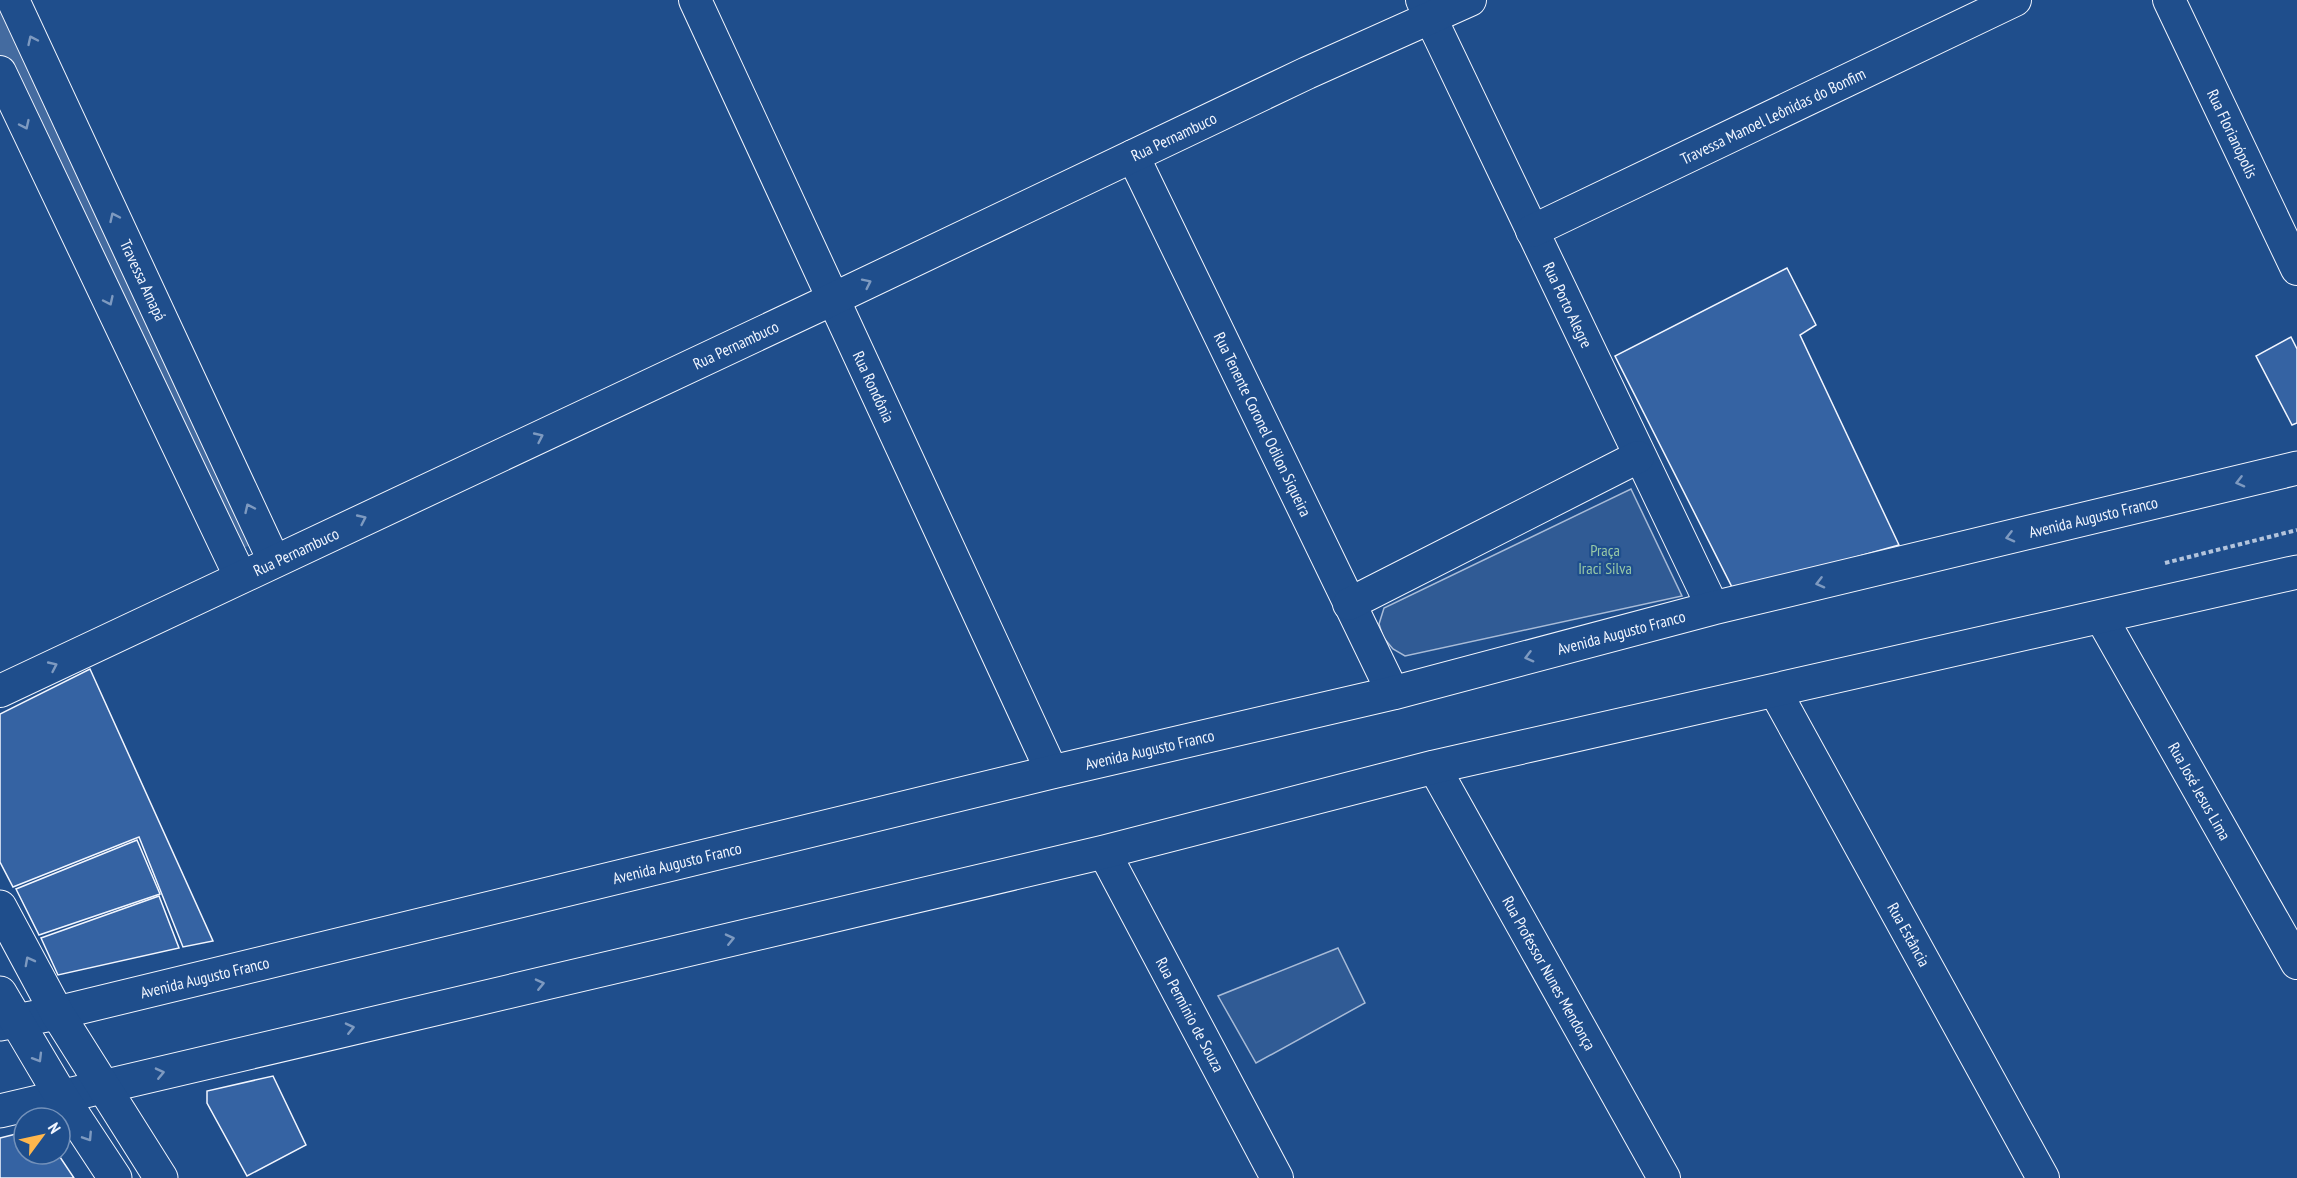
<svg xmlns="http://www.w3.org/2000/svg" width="2297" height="1178" viewBox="0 0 2297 1178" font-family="'PT Sans Narrow',sans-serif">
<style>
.built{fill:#305b95;stroke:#a8bbd7;stroke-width:1.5}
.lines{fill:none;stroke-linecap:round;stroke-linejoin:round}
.canal{stroke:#446ba0;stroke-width:38}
.building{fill:#3563a3;stroke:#f2f6ff;stroke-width:1.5}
.minor-casing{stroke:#f2f6ff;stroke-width:34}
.secondary-casing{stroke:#f2f6ff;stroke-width:35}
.primary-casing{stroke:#f2f6ff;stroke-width:35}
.path{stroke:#b3c4dc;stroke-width:4;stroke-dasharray:4.5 3;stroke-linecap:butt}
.minor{stroke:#1f4e8c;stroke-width:32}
.secondary{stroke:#1f4e8c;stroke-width:33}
.primary{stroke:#1f4e8c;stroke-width:33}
.oneway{stroke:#7e9ac0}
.labels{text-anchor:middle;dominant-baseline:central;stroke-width:4.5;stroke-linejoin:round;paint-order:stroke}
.street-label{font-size:16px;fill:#f2f6ff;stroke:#1f4e8c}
.park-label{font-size:16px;fill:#97c8a6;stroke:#1f4e8c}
</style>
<rect width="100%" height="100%" fill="#1f4e8c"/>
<g class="built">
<path d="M1631,489L1682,596L1405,656L1393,649L1383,637L1379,624L1384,608Z"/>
<path d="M1338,948L1365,1003L1256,1063L1218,996Z"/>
</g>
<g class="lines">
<path class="canal" d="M0,31L240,529"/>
</g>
<g class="building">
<path d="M1787,268L1816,325L1800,335L1899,545L1734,591L1615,356Z"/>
<path d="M2291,337L2297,349V423L2292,425L2256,356Z"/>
<path d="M90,669L213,941L183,947L139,837L13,887L0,862V714Z"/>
<path d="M137,840L160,894L39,935L16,889Z"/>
<path d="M159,896L179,948L58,975L41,938Z"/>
<path d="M273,1076L306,1145L247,1176L207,1103V1091Z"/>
<path d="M24,1132V1154H58L74,1178H0V1138Z"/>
</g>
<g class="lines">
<g class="minor-casing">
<g id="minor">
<path id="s1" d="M13,0L274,561"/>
<path id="s2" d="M695,0L1052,772"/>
<path id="s3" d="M1422,0L1713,608"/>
<path id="s4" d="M2169,0L2297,269"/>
<path d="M0,72L240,576"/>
<path id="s5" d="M1133,156L1393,693"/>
<path id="s6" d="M1532,231L2015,0"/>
<path d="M1349,604L1638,457"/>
<path id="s7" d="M2101,617L2297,963"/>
<path id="s8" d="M0,691L833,299L1307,73L1470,0"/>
<path id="s9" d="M1775,691L2043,1178"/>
<path id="s10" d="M1434,767L1664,1178"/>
<path id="s11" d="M1104,852L1277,1178"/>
</g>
</g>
<g class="secondary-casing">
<g id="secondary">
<path id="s12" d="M0,1024L57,1013L1052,772L1393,693L1713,608L2297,468"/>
<path d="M0,1111L1104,852L1434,767L2297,572"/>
</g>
</g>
<g class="primary-casing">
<g id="primary">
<path d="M0,907L57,1013L161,1178"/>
<path d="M0,993L61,1096L115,1178"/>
</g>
</g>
<path class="path" d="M2165,563L2297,530"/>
<use href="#minor" class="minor"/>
<use href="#secondary" class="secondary"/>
<use href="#primary" class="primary"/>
</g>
<defs><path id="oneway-chevron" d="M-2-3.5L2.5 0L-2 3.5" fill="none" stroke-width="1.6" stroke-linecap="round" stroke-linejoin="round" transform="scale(1.5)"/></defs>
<g class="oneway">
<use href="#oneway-chevron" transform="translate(32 40) rotate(-115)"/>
<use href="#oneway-chevron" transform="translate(25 125) rotate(65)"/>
<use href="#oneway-chevron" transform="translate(114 217) rotate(-115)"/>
<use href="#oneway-chevron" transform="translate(867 283) rotate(-26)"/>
<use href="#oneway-chevron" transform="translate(109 301) rotate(65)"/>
<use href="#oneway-chevron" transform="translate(539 437) rotate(-25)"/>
<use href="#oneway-chevron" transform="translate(2240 482) rotate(166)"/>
<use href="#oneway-chevron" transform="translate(249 508) rotate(-115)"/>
<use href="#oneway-chevron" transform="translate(362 519) rotate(-25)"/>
<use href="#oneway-chevron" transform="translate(2010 537) rotate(166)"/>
<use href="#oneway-chevron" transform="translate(1820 583) rotate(166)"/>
<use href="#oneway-chevron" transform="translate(1529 657) rotate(165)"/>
<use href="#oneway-chevron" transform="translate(53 666) rotate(-25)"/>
<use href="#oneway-chevron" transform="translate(730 939) rotate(-13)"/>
<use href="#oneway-chevron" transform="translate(29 961) rotate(-118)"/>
<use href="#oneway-chevron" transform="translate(540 984) rotate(-13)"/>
<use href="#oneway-chevron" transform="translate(350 1028) rotate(-13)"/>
<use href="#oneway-chevron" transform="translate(38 1058) rotate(59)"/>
<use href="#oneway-chevron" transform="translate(160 1073) rotate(-13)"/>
<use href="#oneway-chevron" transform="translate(88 1137) rotate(57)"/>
</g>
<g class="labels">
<g class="street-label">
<text stroke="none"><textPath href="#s6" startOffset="267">Travessa Manoel Leônidas do Bonfim</textPath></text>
<text stroke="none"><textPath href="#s4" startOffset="148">Rua Florianópolis</textPath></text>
<text stroke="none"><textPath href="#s8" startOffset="1298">Rua Pernambuco</textPath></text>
<text stroke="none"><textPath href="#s1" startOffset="309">Travessa Amapá</textPath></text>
<text stroke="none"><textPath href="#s3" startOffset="338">Rua Porto Alegre</textPath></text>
<text stroke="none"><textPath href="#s8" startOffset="813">Rua Pernambuco</textPath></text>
<text stroke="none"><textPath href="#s2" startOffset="426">Rua Rondônia</textPath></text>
<text stroke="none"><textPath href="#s5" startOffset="298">Rua Tenente Coronel Odilon Siqueira</textPath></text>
<text stroke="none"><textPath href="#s12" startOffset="2154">Avenida Augusto Franco</textPath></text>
<text stroke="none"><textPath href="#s8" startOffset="327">Rua Pernambuco</textPath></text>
<text stroke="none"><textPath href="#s12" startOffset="1668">Avenida Augusto Franco</textPath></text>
<text stroke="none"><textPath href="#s12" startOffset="1182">Avenida Augusto Franco</textPath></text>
<text stroke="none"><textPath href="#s7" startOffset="200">Rua José Jesus Lima</textPath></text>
<text stroke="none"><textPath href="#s12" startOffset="696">Avenida Augusto Franco</textPath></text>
<text stroke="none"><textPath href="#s9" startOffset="278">Rua Estância</textPath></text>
<text stroke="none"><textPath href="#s10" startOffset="236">Rua Professor Nunes Mendonça</textPath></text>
<text stroke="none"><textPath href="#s12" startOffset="210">Avenida Augusto Franco</textPath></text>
<text stroke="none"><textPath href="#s11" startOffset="184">Rua Permínio de Souza</textPath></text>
</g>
<g class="park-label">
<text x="1605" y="550">Praça<tspan x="1605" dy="18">Iraci Silva</tspan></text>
</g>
</g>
<g transform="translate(42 1136) rotate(57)"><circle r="28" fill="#1f4e8c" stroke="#7391ba" stroke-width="1.5"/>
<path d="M0-4.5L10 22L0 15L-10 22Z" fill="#ffb74d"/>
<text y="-9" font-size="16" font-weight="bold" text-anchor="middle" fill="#f2f6ff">N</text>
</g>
</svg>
